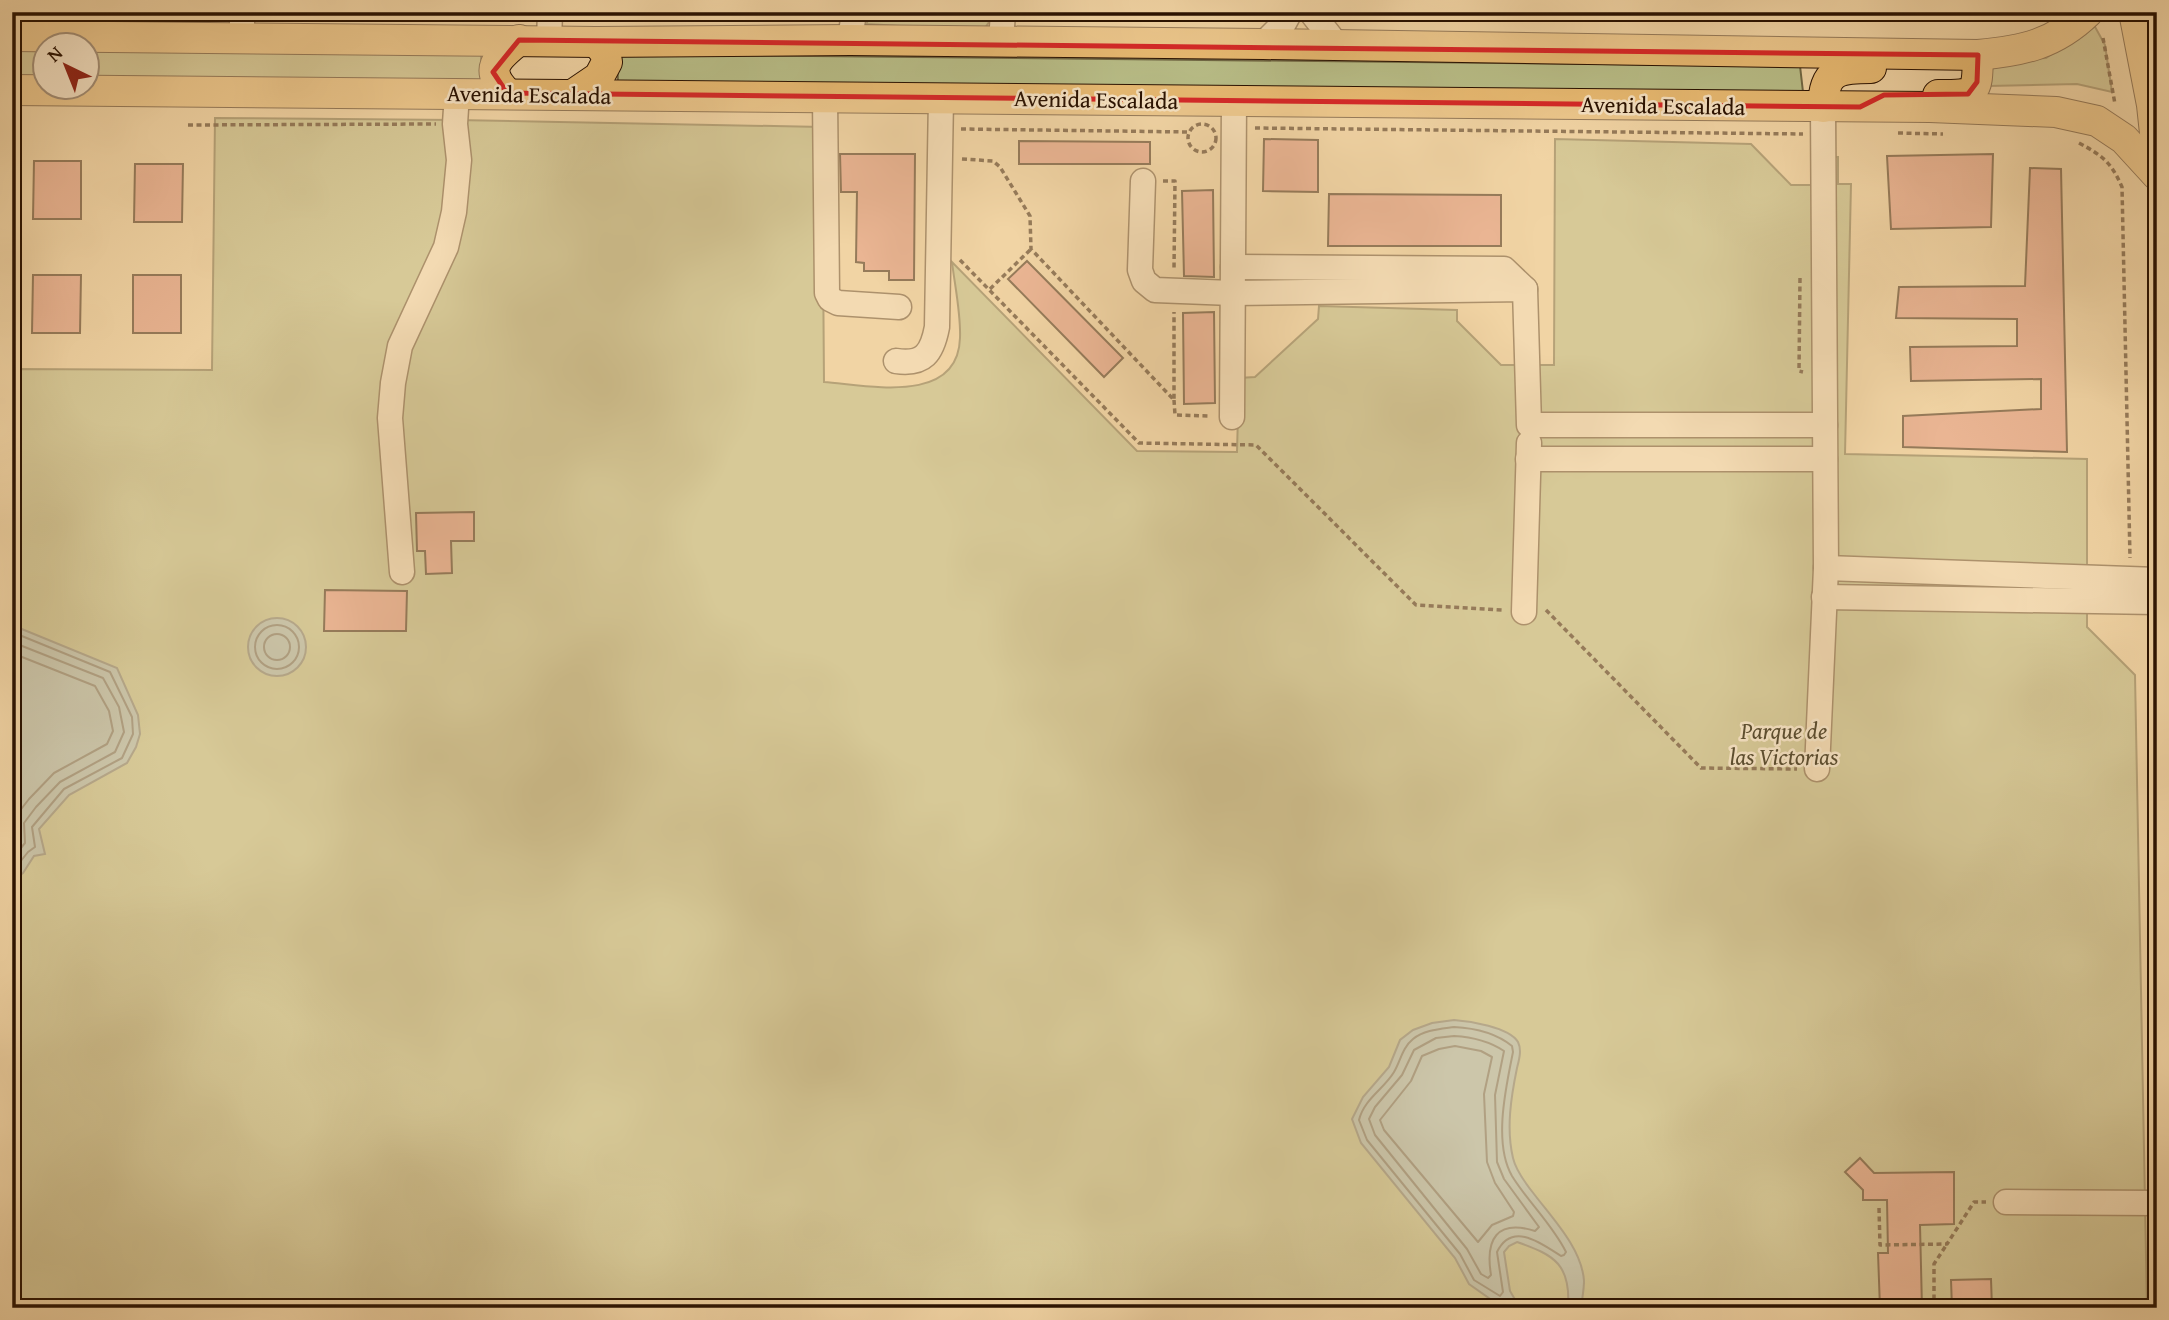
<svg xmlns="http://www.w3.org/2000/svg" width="2169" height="1320" viewBox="0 0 2169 1320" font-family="'Gentium Book Plus',serif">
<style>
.green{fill:#b8bd87;stroke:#706744;stroke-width:2}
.water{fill:#9fb5b2;stroke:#70736b;stroke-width:2}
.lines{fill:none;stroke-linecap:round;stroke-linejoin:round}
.shore{stroke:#646359;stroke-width:2}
.building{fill:#e2917f;stroke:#291100;stroke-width:2}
.minor-casing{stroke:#5b4229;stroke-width:27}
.major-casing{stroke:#291100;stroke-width:32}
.path{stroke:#291100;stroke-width:3.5;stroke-dasharray:5 3.5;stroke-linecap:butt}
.minor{stroke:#f6e3c4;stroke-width:24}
.major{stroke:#e8ba72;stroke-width:30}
.marked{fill:none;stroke:#d62828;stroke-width:5;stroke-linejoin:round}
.labels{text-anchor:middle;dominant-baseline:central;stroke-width:5;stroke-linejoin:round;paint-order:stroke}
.street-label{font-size:23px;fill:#291100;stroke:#f6e3c4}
.park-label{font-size:23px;font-style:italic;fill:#5b4d2f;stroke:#f6e3c4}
</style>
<rect width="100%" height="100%" fill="#f1d4a4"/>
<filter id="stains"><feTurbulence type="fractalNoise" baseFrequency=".00286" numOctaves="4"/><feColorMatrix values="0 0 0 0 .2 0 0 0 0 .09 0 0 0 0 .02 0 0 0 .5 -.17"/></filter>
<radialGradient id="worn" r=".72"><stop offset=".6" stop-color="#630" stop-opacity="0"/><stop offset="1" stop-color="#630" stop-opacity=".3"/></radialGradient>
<g class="green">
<path d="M868,12H992L991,19L983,31L867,24Z"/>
<path d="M1355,12H1737V18L1357,15Z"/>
<path d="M2094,25L2105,45L2112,92L2077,84L1989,86L1986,61L2046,58Z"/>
<rect x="12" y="50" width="33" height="28"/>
<path d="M88,51L481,54V82L88,78Z"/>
<path d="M617,54L1800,66L1803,92L618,83Z"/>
<path d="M215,118L456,120L822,127L824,382C867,385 958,406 960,338C961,314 955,287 952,262L1137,451L1237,452L1239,378L1255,377L1318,319L1319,306L1457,310V321L1501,365H1554L1555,139L1751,144L1791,185H1814L1815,157H1838V184H1851L1845,454L2087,459V627L2135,675L2147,1308H12V369L212,370Z"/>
</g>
<g class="water">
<circle cx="277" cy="647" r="29"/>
<path d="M12,625L117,668L138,715L140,734L136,747L127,763L69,795L39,829L45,854L34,856L23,873L12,881Z"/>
<path d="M1454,1020C1469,1021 1509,1027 1518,1042C1522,1050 1519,1060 1517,1068C1511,1097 1506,1129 1513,1158C1516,1171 1526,1184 1534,1194C1553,1219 1582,1249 1584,1281C1584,1290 1582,1299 1581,1308H1568C1571,1265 1555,1255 1517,1242L1509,1246L1504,1252L1510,1291L1520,1308H1503L1469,1284L1455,1258L1361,1143L1352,1119L1363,1097L1389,1067L1400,1040L1413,1030L1432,1023Z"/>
</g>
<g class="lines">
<g class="shore">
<circle cx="277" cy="647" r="22"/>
<path d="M12,632L110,672L132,717L133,734L122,758L64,789L32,827L35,847L28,852L12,872"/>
<circle cx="277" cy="647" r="13"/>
<path d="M12,642L103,678L119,707L124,732L115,752L60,782L36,807L24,823L25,843L12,859"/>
<path d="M12,653L95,686L109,711L113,731L107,744L54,773L29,799L15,817L12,841"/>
<path d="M1454,1027C1474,1028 1496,1033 1512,1046L1513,1052C1506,1087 1493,1143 1512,1176C1528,1202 1552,1224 1566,1252L1564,1255L1561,1256C1541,1243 1512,1221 1497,1252L1503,1292L1500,1296L1474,1280L1460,1254L1367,1140L1359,1120C1364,1099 1384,1089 1394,1072C1401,1060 1402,1048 1413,1039C1424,1030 1440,1029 1454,1027Z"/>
<path d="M1454,1036C1472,1037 1489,1041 1504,1051L1495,1095L1497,1162L1504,1179L1539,1227L1535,1231C1497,1219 1485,1239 1491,1275L1488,1278L1481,1274L1467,1249L1375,1135L1369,1119L1375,1107L1402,1075L1414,1050L1436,1038Z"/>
<path d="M1455,1046L1481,1051L1492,1057L1484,1094L1487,1162L1495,1183L1514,1212L1513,1216L1492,1225L1478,1242L1384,1130L1380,1120L1411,1081L1422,1056L1439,1049Z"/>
</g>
</g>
<g class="building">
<path d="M1264,139L1318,140V192L1263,191Z"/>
<path d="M1019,141L1150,142V164H1019Z"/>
<path d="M840,154H915L914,280H889V271H864V263L856,262L857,192H841Z"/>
<path d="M1993,154L1991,227L1891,229L1887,156Z"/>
<path d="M34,161H81V219H33Z"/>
<path d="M135,164H183L182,222H134Z"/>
<path d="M2030,168L2061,169L2067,452L1903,447V416L2041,409V379L1911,381L1910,347L2017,346V319L1896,318L1899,287L2025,286Z"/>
<path d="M1213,190L1214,277L1184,276L1182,191Z"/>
<path d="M1329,194L1501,195V246H1328Z"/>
<path d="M1027,261L1123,358L1104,377L1008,279Z"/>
<path d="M33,275H81L80,333H32Z"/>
<rect x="133" y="275" width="48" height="58"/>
<path d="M1214,312L1215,403L1184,404L1183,313Z"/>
<path d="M474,512V541H451L452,573L426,574L425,551H417L416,513Z"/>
<path d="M325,590L407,591L406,631H324Z"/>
<path d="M1860,1158L1874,1173L1954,1172V1224L1920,1225L1922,1308H1880L1878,1253H1888L1887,1200H1863V1190L1845,1172Z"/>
<path d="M1991,1279L1992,1308H1952L1951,1280Z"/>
</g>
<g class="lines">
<g class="minor-casing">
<g id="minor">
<path d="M242,12V37"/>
<path d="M1311,12L1337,45"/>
<path d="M850,40L854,12"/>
<path d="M549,41L550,12"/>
<path d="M1001,42L1003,12"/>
<path d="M1263,44L1284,23L1290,12"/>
<path d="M825,97L827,293L830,299L838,303L899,307"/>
<path d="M1143,181L1140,270L1144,281L1155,290L1232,293L1525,289L1529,425H1825"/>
<path d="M1233,267L1504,269L1525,289"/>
<path d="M896,361C924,365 932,353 937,327L941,98"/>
<path d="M1232,417L1234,101"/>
<path d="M1528,459H1825"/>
<path d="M1826,568L2157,580"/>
<path d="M402,572L390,418L393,383L400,346L446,247L454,212L459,160L455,124L457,93"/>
<path d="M1824,597L2157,602"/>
<path d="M1524,612L1529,443"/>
<path d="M1817,769L1826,568L1823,107"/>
<path d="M2006,1202L2157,1203"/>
</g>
</g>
<g class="major-casing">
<g id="major">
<path d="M2134,12L2152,105L2157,152"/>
<path d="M12,36L596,42L850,40L1263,44L1978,55C2023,51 2055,44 2088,12"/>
<path d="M12,90L1930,107L2056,112L2097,121L2124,139L2157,175"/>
<path d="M507,93C483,69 497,58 519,40"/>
<path d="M574,94L599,77L607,62L605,52L596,42"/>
<path d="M1938,95C1978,95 1977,94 1978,55"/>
<path d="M1823,107C1824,70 1838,68 1871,68"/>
</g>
</g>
<g class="path">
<path d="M2103,38L2115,104"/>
<circle cx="1202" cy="138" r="14"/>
<path d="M188,125L436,124"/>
<path d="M1255,128L1803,134"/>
<path d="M961,129L1190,132"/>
<path d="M1898,133L1943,134"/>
<path d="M2079,143C2103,156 2111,162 2122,187L2130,558"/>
<path d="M962,159L993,161L1000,167L1030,216L1031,249L1174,400V312"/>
<path d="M1163,181H1175L1174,269"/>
<path d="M960,260L1139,443L1256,445L1416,605L1502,610"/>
<path d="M1800,278L1799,371L1803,372"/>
<path d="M990,289L1031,249"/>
<path d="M1174,400L1175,415L1210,416"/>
<path d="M1546,610L1701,768L1797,769"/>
<path d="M1879,1208L1880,1245L1947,1244L1974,1202H1986"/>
<path d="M1934,1308V1264L1947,1244"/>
</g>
<use href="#minor" class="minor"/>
<use href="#major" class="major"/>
</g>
<path d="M0 0H2169V1320H0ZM519,40L1978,55L1977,82L1968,94L1884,95L1860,107L507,93L493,72Z" fill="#f1d4a4" fill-opacity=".55" fill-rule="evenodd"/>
<path class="marked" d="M519,40L1978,55L1977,82L1968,94L1884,95L1860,107L507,93L493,72Z"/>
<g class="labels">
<g class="street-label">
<text transform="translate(529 94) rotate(1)">Avenida Escalada</text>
<text transform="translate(1096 99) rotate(1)">Avenida Escalada</text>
<text transform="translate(1663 105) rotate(1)">Avenida Escalada</text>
</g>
<g class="park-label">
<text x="1784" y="730">Parque de<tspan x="1784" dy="26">las Victorias</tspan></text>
</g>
</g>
<rect width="2169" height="1320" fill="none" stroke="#f1d4a4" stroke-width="42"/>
<rect x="14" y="14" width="2141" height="1292" fill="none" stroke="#291100" stroke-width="3.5"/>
<rect x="21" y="21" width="2127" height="1278" fill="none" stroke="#291100" stroke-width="2"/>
<g transform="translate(66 66) rotate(317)"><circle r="33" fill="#f6e3c4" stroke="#a48f76" stroke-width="2"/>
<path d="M0-5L12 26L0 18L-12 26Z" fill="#8f2418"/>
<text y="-10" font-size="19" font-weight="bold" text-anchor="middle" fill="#291100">N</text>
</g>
<rect width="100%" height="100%" filter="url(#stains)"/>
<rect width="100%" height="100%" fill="url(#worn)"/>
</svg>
